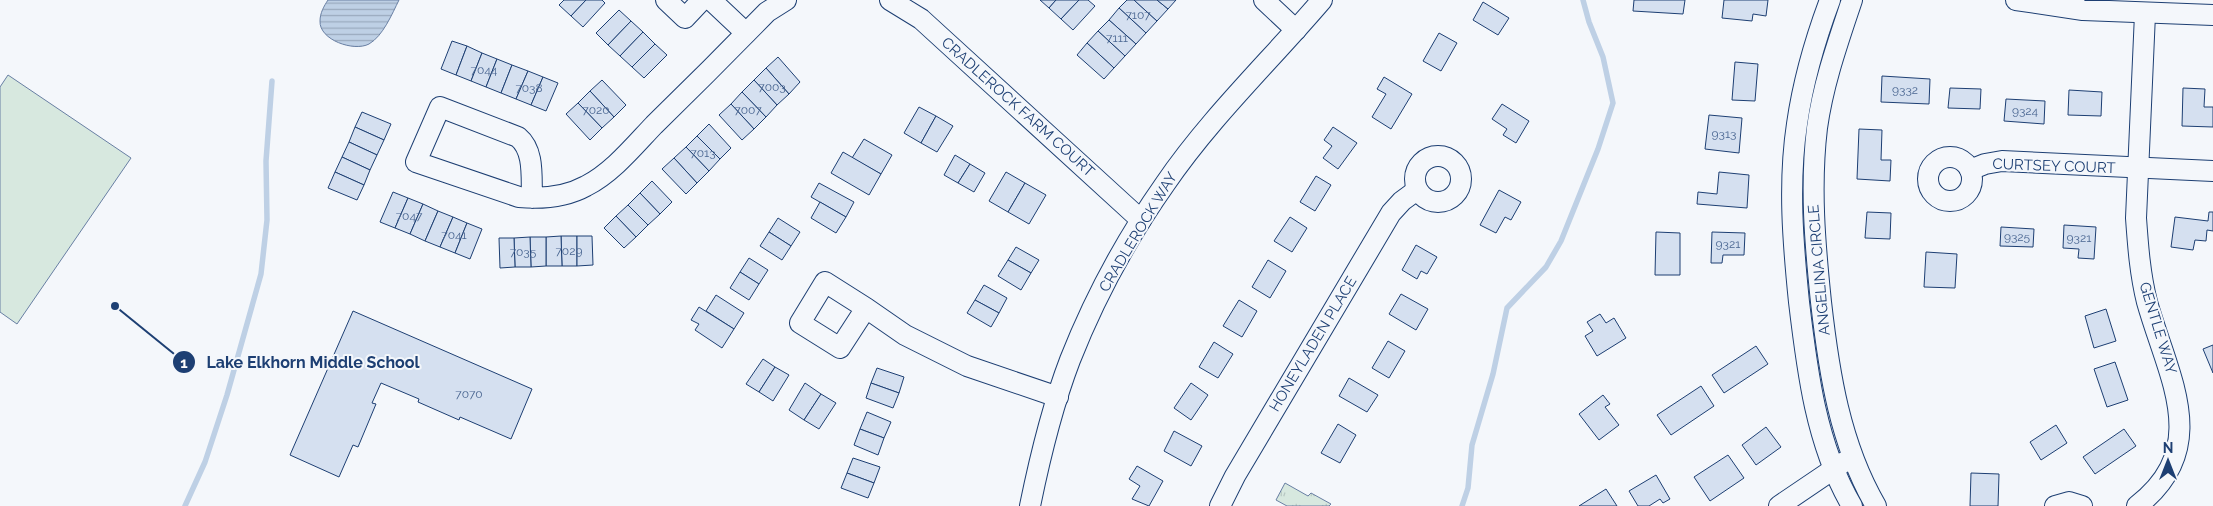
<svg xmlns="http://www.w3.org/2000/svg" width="2213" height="506" viewBox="0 0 2213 506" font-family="Raleway,sans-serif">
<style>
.green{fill:#d7e8df;stroke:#687fa3}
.park{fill:url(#park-tufts);stroke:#687fa3}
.water{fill:url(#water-rules);stroke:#687fa3}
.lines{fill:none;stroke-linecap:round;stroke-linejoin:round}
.stream{stroke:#bed0e5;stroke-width:5.5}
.building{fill:#d5e0f0;stroke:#1d3f73}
.minor-casing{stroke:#1d3f73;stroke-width:22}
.minor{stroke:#f4f7fb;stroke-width:20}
.labels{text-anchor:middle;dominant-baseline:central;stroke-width:4;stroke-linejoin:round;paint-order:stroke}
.number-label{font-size:12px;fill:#4b6792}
.street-label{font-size:15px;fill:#1d3f73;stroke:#f4f7fb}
.leader{fill:none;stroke:#1d3f73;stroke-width:2}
.callout-dot{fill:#1d3f73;stroke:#f4f7fb;stroke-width:2}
.mark-label{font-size:15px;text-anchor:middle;font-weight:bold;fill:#fff}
.callout-label{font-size:16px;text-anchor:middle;font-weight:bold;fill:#1d3f73;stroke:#f4f7fb;stroke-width:4;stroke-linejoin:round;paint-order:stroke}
</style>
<defs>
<pattern id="park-tufts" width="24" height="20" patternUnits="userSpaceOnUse" patternTransform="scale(1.25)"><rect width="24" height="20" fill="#d7e8df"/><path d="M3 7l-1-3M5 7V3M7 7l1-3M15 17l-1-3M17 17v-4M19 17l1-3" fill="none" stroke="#b8c8c3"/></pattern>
<pattern id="water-rules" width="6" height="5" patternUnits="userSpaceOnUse" patternTransform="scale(1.25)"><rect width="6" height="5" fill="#bed0e5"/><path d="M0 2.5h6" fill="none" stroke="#9aaabe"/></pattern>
</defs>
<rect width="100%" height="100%" fill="#f4f7fb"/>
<path class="green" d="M8,75L131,158L17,324L0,312V87Z"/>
<path class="park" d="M1285,483L1308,496L1311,493L1331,504L1329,506H1287L1276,500Z"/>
<path class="water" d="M328,0H399C392,14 383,36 369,44C354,52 319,40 320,21C320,13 324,6 328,0Z"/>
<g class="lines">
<g class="stream">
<path d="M185,506L205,462L227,395L261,274L267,220L266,161L272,81"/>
<path d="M1462,506L1468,488L1472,445L1493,374L1507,308L1546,267L1561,241L1598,149L1613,103L1603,57L1589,22L1583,0"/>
</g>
</g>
<g class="building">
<path d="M564,0H586L571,16L559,5Z"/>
<path d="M586,0H602L605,3L583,27L571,16Z"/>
<path d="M1040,0H1056L1049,8Z"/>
<path d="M1056,0H1079L1061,19L1049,8Z"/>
<path d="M1079,0H1088L1095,6L1073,30L1061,19Z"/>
<path d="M1127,0H1134L1157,21L1146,33L1119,8Z"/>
<path d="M1134,0H1157L1168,9L1157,21Z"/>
<path d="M1157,0H1176L1168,9Z"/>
<path d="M1634,0H1685L1683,14L1633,11Z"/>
<path d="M1724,0H1768L1766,16L1753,14L1752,21L1722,18Z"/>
<path d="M1483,2L1509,18L1498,35L1473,20Z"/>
<path d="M1119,8L1146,33L1136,44L1109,20Z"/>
<path d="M619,10L631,21L608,45L596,33Z"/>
<path d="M1109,20L1136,44L1125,56L1098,31Z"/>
<path d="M631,21L643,32L620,56L608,45Z"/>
<path d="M1098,31L1125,56L1114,68L1087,43Z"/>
<path d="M643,32L655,44L632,67L620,56Z"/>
<path d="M1439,33L1457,43L1441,71L1423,61Z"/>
<path d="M452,41L467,46L456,75L441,69Z"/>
<path d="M1087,43L1114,68L1104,79L1077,55Z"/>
<path d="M655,44L667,55L644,78L632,67Z"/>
<path d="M467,46L482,53L471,81L456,75Z"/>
<path d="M482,53L497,59L486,87L471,81Z"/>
<path d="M778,57L800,82L789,94L766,68Z"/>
<path d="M497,59L512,65L501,93L486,87Z"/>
<path d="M1735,62L1758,64L1755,101L1732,100Z"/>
<path d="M512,65L528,71L516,99L501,93Z"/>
<path d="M766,68L789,94L777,105L754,80Z"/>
<path d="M528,71L543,77L531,105L516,99Z"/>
<path d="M1882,76L1930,79L1929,104L1881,102Z"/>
<path d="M543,77L558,83L546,111L531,105Z"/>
<path d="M1384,77L1412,94L1391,129L1372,117L1386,94L1377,89Z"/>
<path d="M602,80L626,105L614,117L590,91Z"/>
<path d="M754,80L777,105L766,117L742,92Z"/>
<path d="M1950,88L1981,89L1980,109L1948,108Z"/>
<path d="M2183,88L2205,89L2204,107H2213V127L2182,126Z"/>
<path d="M2069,90L2102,92L2101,116L2068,115Z"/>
<path d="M590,91L614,117L602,128L578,103Z"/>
<path d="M742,92L766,117L754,129L731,104Z"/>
<path d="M2006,99L2045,101L2044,124L2004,121Z"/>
<path d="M578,103L602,128L590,140L566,114Z"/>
<path d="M731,104L754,129L742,140L719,115Z"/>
<path d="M1502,104L1529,121L1516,143L1503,135L1507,129L1492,119Z"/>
<path d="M919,107L936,116L921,143L904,133Z"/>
<path d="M362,112L391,124L384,140L355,127Z"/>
<path d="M1709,115L1742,118L1739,153L1705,149Z"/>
<path d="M936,116L953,126L937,152L921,143Z"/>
<path d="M709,124L731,148L720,159L697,136Z"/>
<path d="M355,127L384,140L377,155L349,142Z"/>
<path d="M1333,127L1357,143L1338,169L1323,158L1332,146L1324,140Z"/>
<path d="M1859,129L1882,130L1881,160H1891L1890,181L1857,179Z"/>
<path d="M697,136L720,159L709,171L686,147Z"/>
<path d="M864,139L892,155L881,174L852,158Z"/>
<path d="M349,142L377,155L370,170L342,157Z"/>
<path d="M686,147L709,171L697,183L674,158Z"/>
<path d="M843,152L881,174L869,195L831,173Z"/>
<path d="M955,155L970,164L958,183L944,175Z"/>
<path d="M342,157L370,170L364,185L335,172Z"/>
<path d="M674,158L697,183L686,194L662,169Z"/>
<path d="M970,164L985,173L974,192L958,183Z"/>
<path d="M335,172L364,185L357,200L328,188Z"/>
<path d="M1006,172L1025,183L1008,212L989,201Z"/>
<path d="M1719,172L1749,175L1747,208L1697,204L1698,192L1717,194Z"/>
<path d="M1316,176L1331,185L1315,211L1300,202Z"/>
<path d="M652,181L672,202L660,214L640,193Z"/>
<path d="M819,183L854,202L846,217L811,197Z"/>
<path d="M1025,183L1046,195L1029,224L1008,212Z"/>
<path d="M1499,190L1521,202L1511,220L1505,217L1496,233L1480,225Z"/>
<path d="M393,192L408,198L395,228L380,222Z"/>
<path d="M640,193L660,214L648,225L628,205Z"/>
<path d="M408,198L423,204L410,234L395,228Z"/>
<path d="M820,202L846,217L836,233L811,218Z"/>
<path d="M423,204L438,211L425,241L410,234Z"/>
<path d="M628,205L648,225L636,237L616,216Z"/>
<path d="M438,211L453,217L440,247L425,241Z"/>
<path d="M1867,212L1891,213L1890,239L1865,238Z"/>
<path d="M2209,212H2213V231L2207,230L2206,241L2195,240L2193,250L2171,247L2175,217L2208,221Z"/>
<path d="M616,216L636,237L624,248L604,228Z"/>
<path d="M453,217L467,223L455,253L440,247Z"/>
<path d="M1290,217L1307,228L1292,252L1274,241Z"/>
<path d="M778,218L800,232L791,246L769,232Z"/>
<path d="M467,223L482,229L470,259L455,253Z"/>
<path d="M2064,225L2096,227L2094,259L2078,258L2079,249L2063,248Z"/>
<path d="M2001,227L2034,229L2033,247L2000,246Z"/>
<path d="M769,232L791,246L782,260L760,246Z"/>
<path d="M1656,232L1680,233V275H1655Z"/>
<path d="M1712,232L1745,233L1744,255H1723L1722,263H1711Z"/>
<path d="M561,236H577V266H562Z"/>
<path d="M561,236L562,266H546V237Z"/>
<path d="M577,236H592L593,265L577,266Z"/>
<path d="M530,237H546V266L531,267Z"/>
<path d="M530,237L531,267H515L514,238Z"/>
<path d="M499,238H514L515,267L500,268Z"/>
<path d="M1416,245L1437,257L1427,274L1421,271L1417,279L1402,270Z"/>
<path d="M1016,247L1039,260L1031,273L1008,260Z"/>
<path d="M1926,252L1957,254L1955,288L1924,287Z"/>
<path d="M749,258L768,270L759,284L740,272Z"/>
<path d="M1008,260L1031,273L1021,290L998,276Z"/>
<path d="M1268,260L1286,271L1270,298L1252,287Z"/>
<path d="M740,272L759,284L749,300L730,288Z"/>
<path d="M984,285L1007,298L999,313L975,300Z"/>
<path d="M1401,294L1428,309L1416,330L1389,314Z"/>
<path d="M716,295L744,313L734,329L706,311Z"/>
<path d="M975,300L999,313L991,327L967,313Z"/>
<path d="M1239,300L1257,311L1242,337L1223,326Z"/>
<path d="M699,307L734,329L722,348L695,330L699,324L691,320Z"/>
<path d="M2106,309L2116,341L2094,348L2085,316Z"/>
<path d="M353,311L532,389L511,439L460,417L459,420L418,402L419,399L381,383L372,403L376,404L358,447L353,445L339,477L290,455Z"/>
<path d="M1600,314L1606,323L1614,318L1626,338L1597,356L1585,336L1593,331L1587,322Z"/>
<path d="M1388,341L1405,351L1389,378L1372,368Z"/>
<path d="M1214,342L1233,354L1218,378L1199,367Z"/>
<path d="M2213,345V373L2203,349Z"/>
<path d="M1756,346L1768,364L1724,393L1712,375Z"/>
<path d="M763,359L775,367L759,392L746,384Z"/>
<path d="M2115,362L2128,400L2107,407L2094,369Z"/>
<path d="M775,367L789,375L773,401L759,392Z"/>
<path d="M877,368L904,377L899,393L871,383Z"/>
<path d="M1349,378L1378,395L1367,412L1339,396Z"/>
<path d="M805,383L821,394L804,420L789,410Z"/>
<path d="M871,383L899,393L893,408L866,398Z"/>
<path d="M1191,383L1208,395L1191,420L1174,408Z"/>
<path d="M1701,386L1714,406L1671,435L1657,415Z"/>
<path d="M821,394L836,403L819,429L804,420Z"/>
<path d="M1603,395L1610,404L1605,407L1619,425L1599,440L1579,414Z"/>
<path d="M867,412L891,422L884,438L860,429Z"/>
<path d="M1338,424L1356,435L1340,463L1321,453Z"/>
<path d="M2056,425L2067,443L2041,460L2030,442Z"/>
<path d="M1766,427L1781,447L1756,465L1742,445Z"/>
<path d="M860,429L884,438L878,455L854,445Z"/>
<path d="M2124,429L2136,446L2095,474L2083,457Z"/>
<path d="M1174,431L1202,446L1191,466L1164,451Z"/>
<path d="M1728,455L1744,478L1710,501L1694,477Z"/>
<path d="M853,458L880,467L874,483L847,473Z"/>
<path d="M1137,466L1163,481L1149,506L1132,499L1140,486L1129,479Z"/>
<path d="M847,473L874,483L868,498L841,488Z"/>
<path d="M1971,473L1999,474L1998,506H1970Z"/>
<path d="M1656,475L1670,499L1663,503L1660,499L1649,506H1638L1629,491Z"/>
<path d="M1606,489L1617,506H1579Z"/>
</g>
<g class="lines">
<g class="minor-casing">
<g id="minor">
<path d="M666,0L685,18L702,0"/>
<path d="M711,0L746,33"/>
<path d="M890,0L921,19L1141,220"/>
<path d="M1264,0L1296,30"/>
<path d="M1830,0C1815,40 1803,82 1797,124C1788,183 1793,243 1799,302C1807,370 1816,445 1852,506"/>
<path d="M1852,0C1838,42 1823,84 1817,128C1810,187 1815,244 1821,302C1829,373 1840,444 1876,506"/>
<path d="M2016,0L2083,10L2213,15"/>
<circle cx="1438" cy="179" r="23"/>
<circle cx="1950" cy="179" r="22"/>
<path d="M1970,170L1985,164L2002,161L2213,171"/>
<path d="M532,198C531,178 535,151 518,137L440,107L416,162L519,197C541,199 566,197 586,186C612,173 634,146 654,125C692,88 730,50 767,12L786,0"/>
<path d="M866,308L825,282L800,323L840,348L866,308L905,335L967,366L1058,397"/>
<path d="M1030,506C1040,457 1052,407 1070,360C1094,299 1127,238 1165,184C1210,118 1270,61 1322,0"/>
<path d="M1220,506L1235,476L1391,213L1402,201L1417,190"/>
<path d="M1779,506L1844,462"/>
<path d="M2055,506L2069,502L2082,506"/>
<path d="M2137,506C2213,447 2168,377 2147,302C2140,274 2138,246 2136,218L2145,14"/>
</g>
</g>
<use href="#minor" class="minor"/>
</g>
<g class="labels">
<g class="number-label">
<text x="1138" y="15">7107</text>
<text x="1117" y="38">7111</text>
<text x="484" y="70">7044</text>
<text x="772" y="87">7003</text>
<text x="529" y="88">7038</text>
<text x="1905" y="90">9332</text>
<text x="596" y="110">7020</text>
<text x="748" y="110">7007</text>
<text x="2025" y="111">9324</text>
<text x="1724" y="134">9313</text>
<text x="703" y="153">7013</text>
<text x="409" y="216">7047</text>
<text x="454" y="235">7041</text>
<text x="2017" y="237">9325</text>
<text x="2079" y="238">9321</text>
<text x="1728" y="244">9321</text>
<text x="569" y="251">7029</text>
<text x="523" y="252">7035</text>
<text x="469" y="394">7070</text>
</g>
<g class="street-label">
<text transform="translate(1018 107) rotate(42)">CRADLEROCK FARM COURT</text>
<text transform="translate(2054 166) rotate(2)">CURTSEY COURT</text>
<text transform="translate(1138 232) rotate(-59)">CRADLEROCK WAY</text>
<text transform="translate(1819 270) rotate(-95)">ANGELINA CIRCLE</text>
<text transform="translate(2158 328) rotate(73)">GENTLE WAY</text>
<text transform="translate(1313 344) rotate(-59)">HONEYLADEN PLACE</text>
</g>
</g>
<path class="leader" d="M115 306L184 362"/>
<g class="callout-dot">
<circle cx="115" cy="306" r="5"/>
<circle cx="184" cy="362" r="12"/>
</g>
<g class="mark-label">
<text x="184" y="368">1</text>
</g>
<g class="callout-label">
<text x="313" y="368">Lake Elkhorn Middle School</text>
</g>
<g transform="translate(2168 461)" stroke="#f4f7fb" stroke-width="4" paint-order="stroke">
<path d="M0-4L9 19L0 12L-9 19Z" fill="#1d3f73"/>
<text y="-8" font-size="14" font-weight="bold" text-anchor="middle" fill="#1d3f73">N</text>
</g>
</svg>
